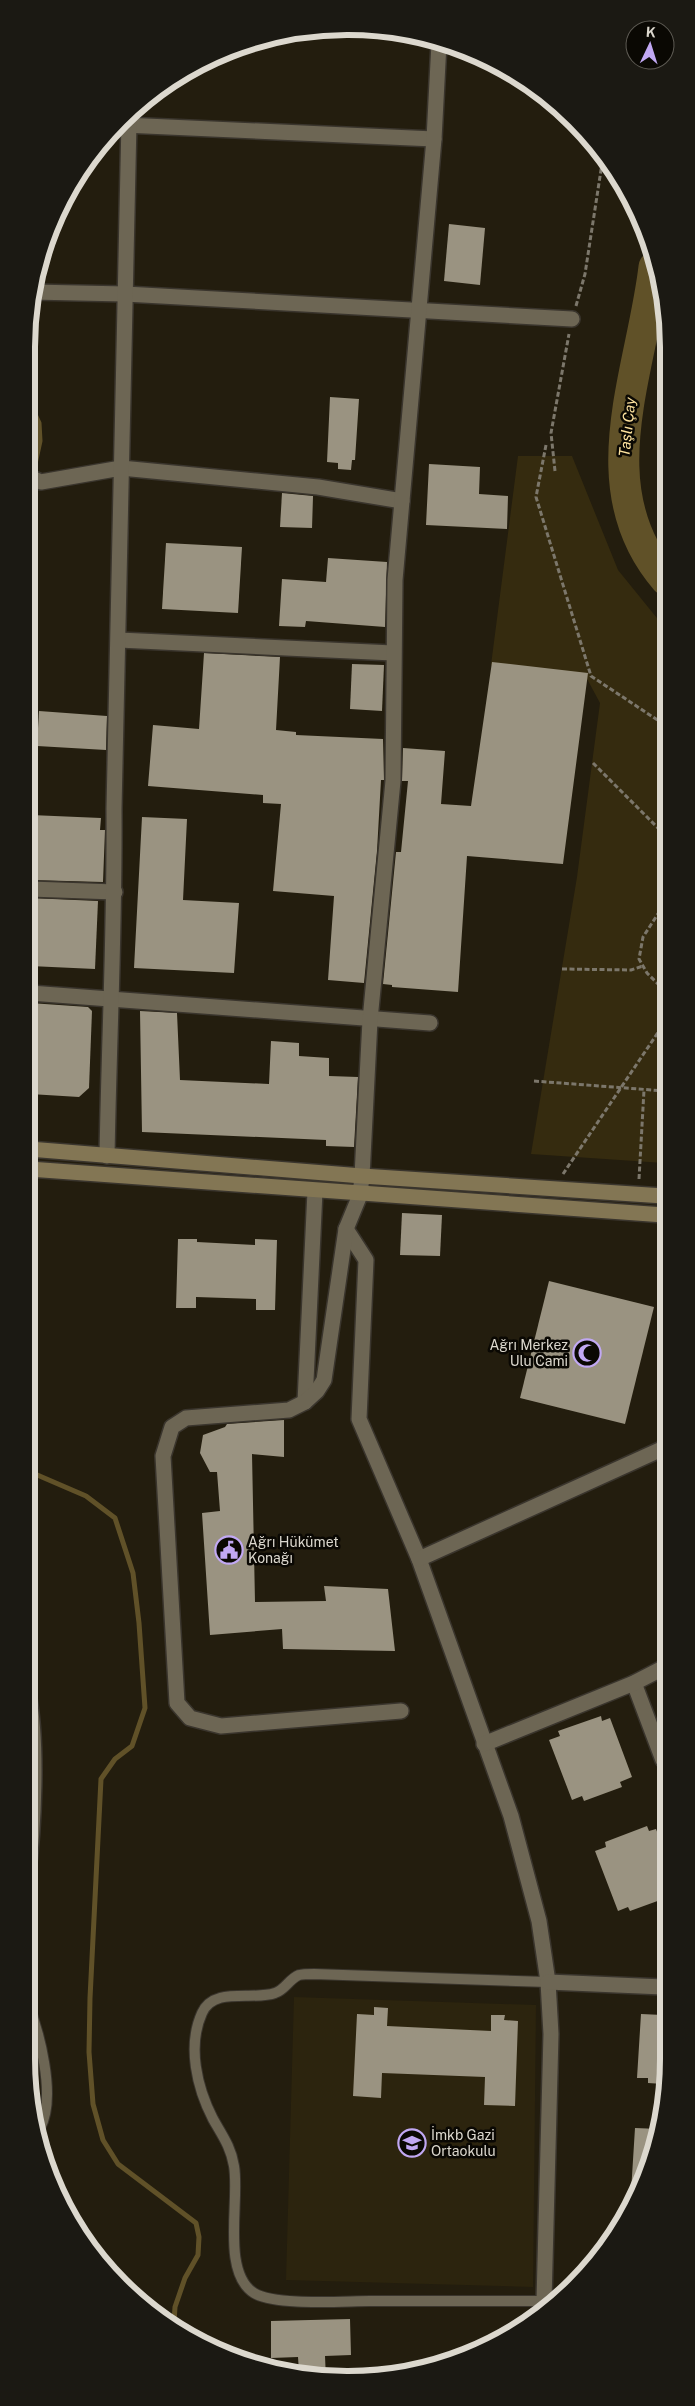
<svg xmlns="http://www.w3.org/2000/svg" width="695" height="2406" viewBox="0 0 695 2406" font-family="'Public Sans',sans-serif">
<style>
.built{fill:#2c240e}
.green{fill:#352b0f}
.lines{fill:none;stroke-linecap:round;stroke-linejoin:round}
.stream{stroke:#605128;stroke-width:5}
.river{stroke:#605128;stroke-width:31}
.building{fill:#9a9381}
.lane-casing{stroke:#3a352d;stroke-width:12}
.street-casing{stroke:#3a352d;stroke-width:18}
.secondary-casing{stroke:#3a352d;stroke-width:18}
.path{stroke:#7c776b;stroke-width:3;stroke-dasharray:5 2.5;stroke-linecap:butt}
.lane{stroke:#6d6654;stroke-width:10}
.street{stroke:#6d6654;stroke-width:15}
.secondary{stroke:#837654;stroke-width:15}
.labels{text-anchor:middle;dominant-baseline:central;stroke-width:5;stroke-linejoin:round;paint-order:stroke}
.poi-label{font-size:14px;fill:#dcd8ce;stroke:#0a0803;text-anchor:start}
.water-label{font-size:15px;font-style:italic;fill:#fde29e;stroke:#0a0803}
.rim{fill:none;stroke:#dcd8ce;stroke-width:6}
</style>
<rect width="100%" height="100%" fill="#231d0e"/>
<path class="built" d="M294,1997L536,2005L533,2287L286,2280Z"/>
<path class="green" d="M518,456H572L618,570L665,628L664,1163L531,1154L577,877L600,703L586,677L491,665Z"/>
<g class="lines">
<g class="stream">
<path d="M32,408L39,423L40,441L32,478"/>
<path d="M28,1471L86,1496L115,1518L133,1573L139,1623L145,1708L132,1746L115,1759L101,1779L90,1998L89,2052L93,2104L103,2140L118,2164L196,2223L199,2237L198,2255L185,2278L175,2307L174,2322"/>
</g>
<path class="river" d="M654,267C642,371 586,488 666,580"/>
</g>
<g class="building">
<path d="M449,224L485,228L480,285L444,281Z"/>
<path d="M330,397L359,399L355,460H352L351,470L338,469V463L327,462Z"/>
<path d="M429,464L480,467L479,494L508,496L507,529L426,525Z"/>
<path d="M282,493L313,496L312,528L280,527Z"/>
<path d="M166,543L242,547L238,613L162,609Z"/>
<path d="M328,558L387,562L385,627L306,621L305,627L279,626L282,579L326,582Z"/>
<path d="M204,653L280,657L276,730L296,732V735L383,739L384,780H381L377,851L364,983L328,980L334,896L273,891L281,804L263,803V795L148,786L153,725L199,729Z"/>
<path d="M492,662L588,673L563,864L467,856L458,992L392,987V985L383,984L396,852H401L408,781H402L403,748L445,751L441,804L471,806Z"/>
<path d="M352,664L384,665L382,711L350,709Z"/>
<path d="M39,711L107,716L106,750L37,746Z"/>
<path d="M31,815L101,818L100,830H105L103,882L30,880Z"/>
<path d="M142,817L187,819L183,900L239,903L234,973L134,968Z"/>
<path d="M30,898L98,901L95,969L30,966Z"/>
<path d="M30,1003L88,1007L92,1011L89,1088L79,1097L30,1094Z"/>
<path d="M140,1011L177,1013L180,1080L269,1084L271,1041L299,1043V1056L329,1058V1076L358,1077L354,1147L326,1146V1140L142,1132Z"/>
<path d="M402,1213L442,1215L440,1256L400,1255Z"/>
<path d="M178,1239H197V1242L255,1245V1239L277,1240L275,1310H256V1299L196,1297V1308H176Z"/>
<path d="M549,1281L654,1307L625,1424L520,1398Z"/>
<path d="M284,1420V1457L252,1454L255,1602L326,1601L324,1586L388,1589L395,1651L283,1649L282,1629L210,1635L202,1513L220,1511L217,1472H210L200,1453L203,1435L225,1427L227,1424Z"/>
<path d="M601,1716L602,1721L610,1718L632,1777L620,1782L622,1787L584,1801L582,1796L572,1800L549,1740L560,1736L558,1731Z"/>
<path d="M647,1826L649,1831L656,1829L663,1848V1899L630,1911L628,1907L618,1911L595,1851L606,1847L605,1842Z"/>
<path d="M374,2007L388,2008L387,2026L491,2031V2015H505L504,2020L518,2021L515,2106L484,2105L485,2077L382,2073L381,2098L353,2096L357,2014L374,2015Z"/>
<path d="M641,2014L663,2015V2084L648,2083V2078H637Z"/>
<path d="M635,2128L659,2129L633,2192H631Z"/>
<path d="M350,2319L351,2355L325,2356L326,2379L299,2372L298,2357L271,2358V2321Z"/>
</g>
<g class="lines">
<g class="lane-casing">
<g id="lane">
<path d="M26,1999C39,2030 57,2097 40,2128"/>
<path d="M543,2313L544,2301C486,2301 428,2301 370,2301C343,2301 275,2306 254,2293C221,2272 240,2200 234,2166C231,2147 222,2135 213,2119C197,2088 187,2046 202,2013C214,1986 253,2001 275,1993C285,1990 289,1979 299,1975C303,1974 309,1974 314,1974L548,1982"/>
</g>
</g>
<g class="street-casing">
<g id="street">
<path d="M124,125L434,139"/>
<path d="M32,292L125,294L572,319"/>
<path d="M32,478L41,482L121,468L318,487L402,501"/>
<path d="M119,640L393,653"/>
<path d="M30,889L115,892"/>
<path d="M30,993L430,1023"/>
<path d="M107,1156C109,1040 115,925 114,809L129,121"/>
<path d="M346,1229L366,1260L359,1419L419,1559L511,1816L539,1921L548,1982L551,2034L544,2301L552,2304"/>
<path d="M305,1402L315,1191"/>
<path d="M419,1559L664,1448"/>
<path d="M634,1683L663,1760"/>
<path d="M401,1711L221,1726L190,1718L177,1703L163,1456L172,1427L186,1418L289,1410L305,1402L317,1391L324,1380L346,1229L360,1195L362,1176L370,1020L393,781L395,580L434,139L439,43"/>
<path d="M484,1744L634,1683L663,1668"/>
<path d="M27,1878C34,1829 38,1742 28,1694"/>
<path d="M548,1982L663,1987"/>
</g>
</g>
<g class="secondary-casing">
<g id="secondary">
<path d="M29,1149L362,1176L664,1196"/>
<path d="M29,1169L664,1215"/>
</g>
</g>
<g class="path">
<path d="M576,306L585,274L603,157"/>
<path d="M546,445L536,497L591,676L665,725"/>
<path d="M555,471L551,433L569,334"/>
<path d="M593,763L665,835"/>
<path d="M562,969L631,970L643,966"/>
<path d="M665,991L647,973L639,959L643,937L665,903"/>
<path d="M534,1081L665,1091"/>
<path d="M563,1174L665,1022"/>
<path d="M639,1179L644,1090"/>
</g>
<use href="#lane" class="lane"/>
<use href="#street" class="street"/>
<use href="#secondary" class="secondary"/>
</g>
<defs>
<g id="mosque-ring" transform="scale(1.4375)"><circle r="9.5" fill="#0a0803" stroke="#c1a8f3" stroke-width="1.5"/><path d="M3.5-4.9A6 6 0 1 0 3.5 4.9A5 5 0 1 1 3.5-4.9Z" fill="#c1a8f3"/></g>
<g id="civic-ring" transform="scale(1.4375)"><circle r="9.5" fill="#0a0803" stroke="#c1a8f3" stroke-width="1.5"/><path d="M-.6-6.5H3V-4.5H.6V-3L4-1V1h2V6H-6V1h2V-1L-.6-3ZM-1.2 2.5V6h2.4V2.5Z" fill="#c1a8f3"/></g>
<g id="school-ring" transform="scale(1.4375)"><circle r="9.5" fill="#0a0803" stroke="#c1a8f3" stroke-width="1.5"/><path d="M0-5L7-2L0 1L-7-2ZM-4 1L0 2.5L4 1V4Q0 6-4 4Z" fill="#c1a8f3"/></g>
</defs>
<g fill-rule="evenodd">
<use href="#mosque-ring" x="587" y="1353"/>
<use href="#civic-ring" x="229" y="1550"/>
<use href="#school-ring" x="412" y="2143"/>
</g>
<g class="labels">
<g class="poi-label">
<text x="568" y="1345" text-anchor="end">Ağrı Merkez<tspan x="568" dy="16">Ulu Cami</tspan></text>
<text x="248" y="1542">Ağrı Hükümet<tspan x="248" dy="16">Konağı</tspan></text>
<text x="431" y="2135">İmkb Gazi<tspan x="431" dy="16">Ortaokulu</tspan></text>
</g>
<g class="water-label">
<text transform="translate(627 427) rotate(-84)">Taşlı Çay</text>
</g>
</g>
<path d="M0 0H695V2406H0ZM347 35H348A312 312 0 0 1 660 347V2059A312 312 0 0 1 348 2371H347A312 312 0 0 1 35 2059V347A312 312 0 0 1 347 35Z" fill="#1b1913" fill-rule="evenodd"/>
<path class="rim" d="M347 35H348A312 312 0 0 1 660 347V2059A312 312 0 0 1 348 2371H347A312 312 0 0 1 35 2059V347A312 312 0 0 1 347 35Z"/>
<g transform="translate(650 45) rotate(4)"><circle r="24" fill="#0a0803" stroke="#5e5b54"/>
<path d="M0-4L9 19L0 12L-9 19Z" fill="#c1a8f3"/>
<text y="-8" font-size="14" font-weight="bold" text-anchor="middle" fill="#dcd8ce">K</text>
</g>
</svg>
